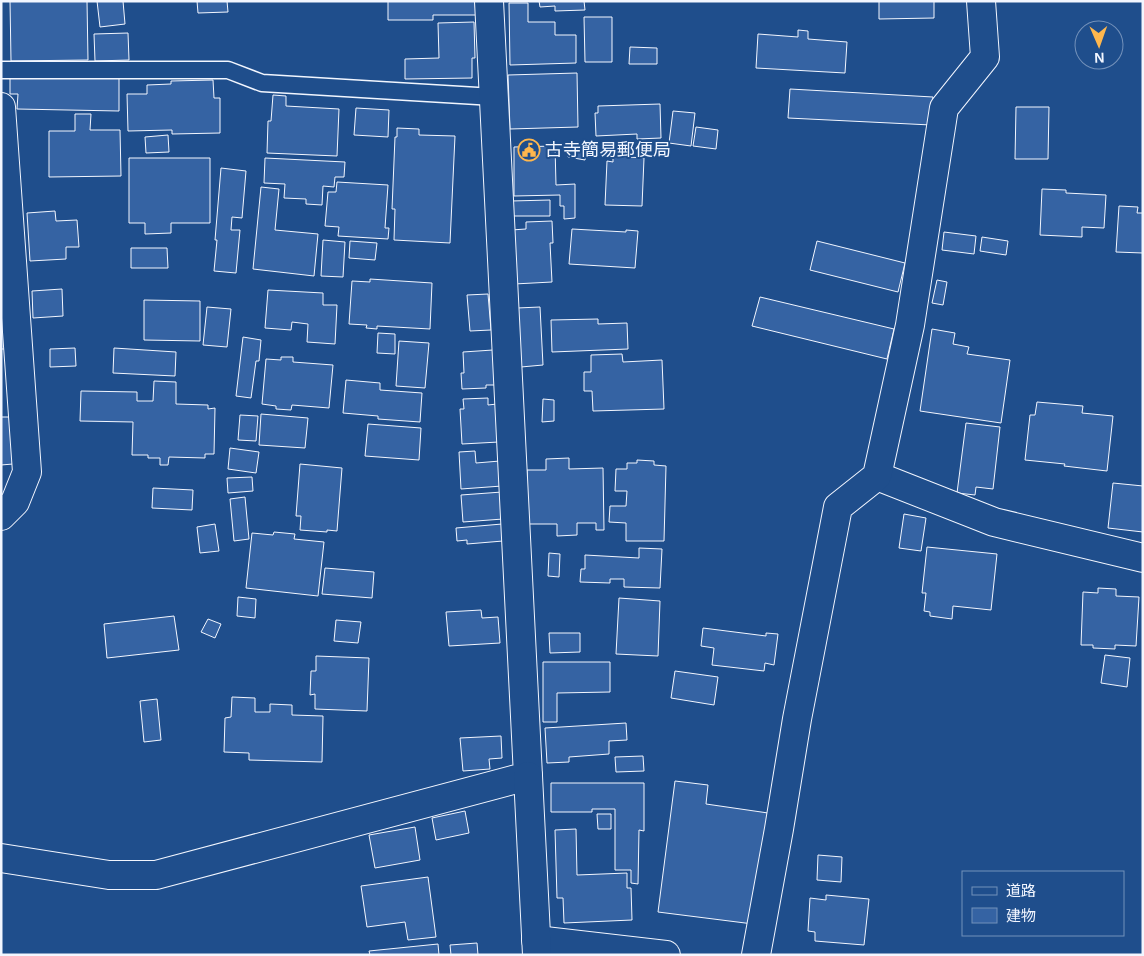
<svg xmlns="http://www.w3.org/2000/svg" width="1144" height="956" viewBox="0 0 1144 956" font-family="Arial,'Noto Sans JP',sans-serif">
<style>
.building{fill:#3563a3;stroke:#f2f6ff}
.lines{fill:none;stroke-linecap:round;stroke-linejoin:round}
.lane-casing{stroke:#f2f6ff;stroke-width:19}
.street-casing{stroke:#f2f6ff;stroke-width:30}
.secondary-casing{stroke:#f2f6ff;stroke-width:30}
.lane{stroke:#1f4e8c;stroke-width:16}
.street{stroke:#1f4e8c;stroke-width:28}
.secondary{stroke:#1f4e8c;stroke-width:28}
.labels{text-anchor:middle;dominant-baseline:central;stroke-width:4;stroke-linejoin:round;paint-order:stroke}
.poi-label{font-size:18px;fill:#f2f6ff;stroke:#1f4e8c;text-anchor:start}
</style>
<rect width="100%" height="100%" fill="#1f4e8c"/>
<g class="building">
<path d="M10,1H87L88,60L11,61Z"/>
<path d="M97,1H123L125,24L100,27Z"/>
<path d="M197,1H227L228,12L198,13Z"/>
<path d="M388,1H475L476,15H433V20H388Z"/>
<path d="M539,1H584L585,10L555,11V6L540,7Z"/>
<path d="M879,1H934V18L879,19Z"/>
<path d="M509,3H528V22H555V35H576V63L510,65Z"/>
<path d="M584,17H612V62H585Z"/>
<path d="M474,22L475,58H472V78L405,79V59L439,58L438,23Z"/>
<path d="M798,30L808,31V39L847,42L845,73L756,68L758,34L798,37Z"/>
<path d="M128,33L129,60L95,61L94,34Z"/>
<path d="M630,47L657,48V64H629Z"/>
<path d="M577,73L578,127L510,129L508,75Z"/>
<path d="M10,76L119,77V111L17,109L18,94H10Z"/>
<path d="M213,80L214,98H220V133L172,134V130L128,131L127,94H147V85L171,84V81Z"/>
<path d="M790,89L933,97L931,125L788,118Z"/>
<path d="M273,95L286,96V106L339,109L337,156L267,153L268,121H271Z"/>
<path d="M660,104L661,138L637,139V134L596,136L595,113H598V106Z"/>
<path d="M1016,107H1049L1048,159H1015Z"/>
<path d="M356,108L389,110L388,137L354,135Z"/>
<path d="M673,111L695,113L691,146L669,143Z"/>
<path d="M75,114H91L90,130H120L121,176L49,177V131H75Z"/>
<path d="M696,127L718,130L716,149L693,146Z"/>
<path d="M397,128L419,129V135L455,136L450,243L394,240L395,209H392L395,137H397Z"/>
<path d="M168,135L169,152L146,153L145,137Z"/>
<path d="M555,146L556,185L575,184V218L564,219V206H560V195L514,196V147Z"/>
<path d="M569,150L586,152L585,160L568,157Z"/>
<path d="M613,156L644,158L642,206L605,205L607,161L613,162Z"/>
<path d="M129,158H210V223H171V233L145,234V223H129Z"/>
<path d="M265,158L345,162L344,177H335L334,187L323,186L322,205L306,204V199L284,198L285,184L264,183Z"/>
<path d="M221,168L246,171L242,218L232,217L231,230H240L236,273L214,271L217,240H215Z"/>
<path d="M337,182L388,185L385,228H389L388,239L338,236L339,227L325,226L328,192H336Z"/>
<path d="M261,187L279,189L275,230L318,234L314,276L253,269Z"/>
<path d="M1042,189L1066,190V193L1106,195L1104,228L1082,227V237L1040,235Z"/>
<path d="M550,200V216H512L511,201Z"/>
<path d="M1119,206L1138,207L1137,213H1143V253L1116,252Z"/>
<path d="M55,211L56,221L77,220L79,247H66V259L30,261L27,213Z"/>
<path d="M552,221L553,243H550L552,282L514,284L511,230L526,229V222Z"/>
<path d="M572,229L626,232V230L638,231L635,268L569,264Z"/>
<path d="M944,232L976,236L974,254L942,250Z"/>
<path d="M982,237L1008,241L1006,255L980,251Z"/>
<path d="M323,240L345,242L343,277L321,276Z"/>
<path d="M350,241L377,243L375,260L349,258Z"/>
<path d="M817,241L905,263L898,292L810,270Z"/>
<path d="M131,248H167L168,268H131Z"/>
<path d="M370,279L432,283L430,329L377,326V329L366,328L367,325L349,324L352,281L370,282Z"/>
<path d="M937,280L947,282L943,305L932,303Z"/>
<path d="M1,284L5,349H1Z"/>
<path d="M62,289L63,316L33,318L32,291Z"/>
<path d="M268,290L323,293V305H337L335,344L307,342L308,324L292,322L291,330L265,328Z"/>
<path d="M488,294L491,330L470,331L467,295Z"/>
<path d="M760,297L894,329L887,359L752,326Z"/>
<path d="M144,300L200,301V341L144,340Z"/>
<path d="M207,307L231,309L227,347L203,345Z"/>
<path d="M540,307L543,365L521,367L517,308Z"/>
<path d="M598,319V324L627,323L628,349L552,352L551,320Z"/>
<path d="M932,329L955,333L953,344L969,347L967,354L1010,360L1001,423L920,411Z"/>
<path d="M378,333L395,334V354L377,353Z"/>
<path d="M243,337L261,340L259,361H256L251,398L236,396Z"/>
<path d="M399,341L429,343L425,388L396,386Z"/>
<path d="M75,348L76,366L50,367V349Z"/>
<path d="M114,348L176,352L175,376L113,373Z"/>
<path d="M493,350L495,385H486V388L462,389L461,373H464L463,352Z"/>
<path d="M622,354L623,362L662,360L664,409L593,411L592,391H584V372H591V355Z"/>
<path d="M281,357H293V362L333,365L329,408L292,405L291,410L276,409V406L262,404L266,359L281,360Z"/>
<path d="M346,380L380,383V390L422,393L420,422L378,419V416L343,413Z"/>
<path d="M154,381L176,382V404L208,405V409L215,408L214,454H205V458L169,457L168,465H160V458H148V455H132L133,422L80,421L81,391L137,392V401H153Z"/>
<path d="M488,398V405L497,404L499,442L462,444L460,409H464L463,399Z"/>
<path d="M543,399L554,400V421L542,422Z"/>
<path d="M1037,402L1083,406L1082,413L1113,416L1107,471L1064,466L1065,464L1025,460L1030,415H1035Z"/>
<path d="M261,414L308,418L305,448L259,445Z"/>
<path d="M240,415L258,416L256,441L238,440Z"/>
<path d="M1,417H11L13,464L1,465Z"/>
<path d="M966,423L1000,427L993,489L976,487L975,495L957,493Z"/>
<path d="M368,424L421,428L419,460L365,456Z"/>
<path d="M230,448L259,452L256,473L228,469Z"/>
<path d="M475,451L476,463L500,461L502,486L461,489L459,452Z"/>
<path d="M569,458V469L603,468L604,530H596V523H577V535L557,536V524H528L527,470H546V459Z"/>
<path d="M637,460L654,461V465L666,466L664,541H626V523L609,522L610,506H626L627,491H615L616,469H627V463H637Z"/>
<path d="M300,464L342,468L337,531L327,530V532L300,530L301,516H296Z"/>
<path d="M252,477L253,491L228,493L227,478Z"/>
<path d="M1113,483L1143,486V532L1108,528Z"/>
<path d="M153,488L193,490L192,510L152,508Z"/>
<path d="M502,492L503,519L463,522L461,495Z"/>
<path d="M245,497L249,539L234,541L230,499Z"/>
<path d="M904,514L926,518L921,551L899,548Z"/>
<path d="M215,524L219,551L200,553L197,527Z"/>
<path d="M502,524L503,541L467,544V540L457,541L456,528Z"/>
<path d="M274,532L295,534L294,539L324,542L318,596L246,588L252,533L273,535Z"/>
<path d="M927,547L997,554L991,610L953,606L952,619L930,616V612L924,611L926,593H922Z"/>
<path d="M639,548L662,549L660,588L624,587V579H610V583L580,582L581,569H585V555L639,558Z"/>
<path d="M549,553L560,554L559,577L548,576Z"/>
<path d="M325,568L374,572L372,598L322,594Z"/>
<path d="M1098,588L1116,589V596L1139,597L1136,646L1115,645V649L1093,648V645H1081L1083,592L1098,593Z"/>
<path d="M238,597L256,599L255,618L237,616Z"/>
<path d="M619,598L660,601L658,656L616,654Z"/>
<path d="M481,610L482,618L498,617L500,643L449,646L446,612Z"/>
<path d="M174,616L179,650L107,658L104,624Z"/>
<path d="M208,619L221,624L215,638L201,632Z"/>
<path d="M336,620L361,622L358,643L334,641Z"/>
<path d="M703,628L766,636V633L778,634L774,665L765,663L764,671L712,665L714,648L701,646Z"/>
<path d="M549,633H580V652L550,653Z"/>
<path d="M1105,655L1130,658L1127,687L1101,683Z"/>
<path d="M316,656L369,658L367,711L315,709V694L310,695L311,671H316Z"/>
<path d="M543,662H610V692L557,693V722H543Z"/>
<path d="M675,671L718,677L714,705L671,698Z"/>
<path d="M232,697L255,698V712H270V704L292,705V715L323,716L322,762L249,760V753L224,752L225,718L231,717Z"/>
<path d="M157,699L161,740L144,742L140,701Z"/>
<path d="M626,723L627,740L609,741V754L569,757V762L547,763L545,728Z"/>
<path d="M501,736L502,758L489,759L490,769L463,771L460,738Z"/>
<path d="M643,756L644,771L616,772L615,757Z"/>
<path d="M675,781L708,785L706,804L775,814L761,925L658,912Z"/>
<path d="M551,783H644V831L639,830L638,884L631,883V870H615V809H592V812H551Z"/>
<path d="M465,811L469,833L436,840L432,818Z"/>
<path d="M597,814H611V829H598Z"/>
<path d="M415,827L420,860L375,868L369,835Z"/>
<path d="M576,829L577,875L627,873V888H631L632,920L564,923L563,898H557L555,830Z"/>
<path d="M818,855L842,857L841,882L817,880Z"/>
<path d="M428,877L436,937L408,940L405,922L367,927L361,886Z"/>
<path d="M826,895L869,899L864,945L815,941V932L808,931L810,898L826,900Z"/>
<path d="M477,943L478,955H451L450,945Z"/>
<path d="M438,944L439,955H370L369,951Z"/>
</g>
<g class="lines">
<g class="lane-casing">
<path id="lane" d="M1,70H228L262,83L494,97"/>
</g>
<g class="street-casing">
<g id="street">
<path d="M1,107L27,472L15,502L1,516"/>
<path d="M877,476L994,522L1143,558"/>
<path d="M1,858L109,875H156L528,776L489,1"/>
<path d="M536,940L666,955"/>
<path d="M756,955L779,829L797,719L838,507L877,476L910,325L944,108L985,57L981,1"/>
</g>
</g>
<g class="secondary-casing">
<path id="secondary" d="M528,776L537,955"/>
</g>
<use href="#lane" class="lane"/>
<use href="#street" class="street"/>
<use href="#secondary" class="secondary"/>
</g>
<defs>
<g id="civic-ring" transform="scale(1.125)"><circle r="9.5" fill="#1f4e8c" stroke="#ffb74d" stroke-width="1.5"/><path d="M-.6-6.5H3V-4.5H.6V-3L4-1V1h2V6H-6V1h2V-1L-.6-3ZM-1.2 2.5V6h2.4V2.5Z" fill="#ffb74d"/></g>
</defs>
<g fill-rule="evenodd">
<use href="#civic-ring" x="529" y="150"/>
</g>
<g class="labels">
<g class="poi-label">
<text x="545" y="150">古寺簡易郵便局</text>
</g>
</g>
<rect width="1144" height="956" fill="none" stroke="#f2f6ff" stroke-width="5"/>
<rect x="962" y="871" width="162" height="65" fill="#1f4e8c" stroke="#7391ba"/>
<rect x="972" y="887" width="25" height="8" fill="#1f4e8c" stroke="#7391ba"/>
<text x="1006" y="896" font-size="15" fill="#f2f6ff">道路</text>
<rect x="972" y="908" width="25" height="15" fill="#3563a3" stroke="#7391ba"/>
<text x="1006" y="921" font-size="15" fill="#f2f6ff">建物</text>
<g transform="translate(1099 45) rotate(178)"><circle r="24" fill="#1f4e8c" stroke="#7391ba"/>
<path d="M0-4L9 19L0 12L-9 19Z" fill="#ffb74d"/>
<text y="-8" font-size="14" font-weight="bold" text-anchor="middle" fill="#f2f6ff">N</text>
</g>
</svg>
